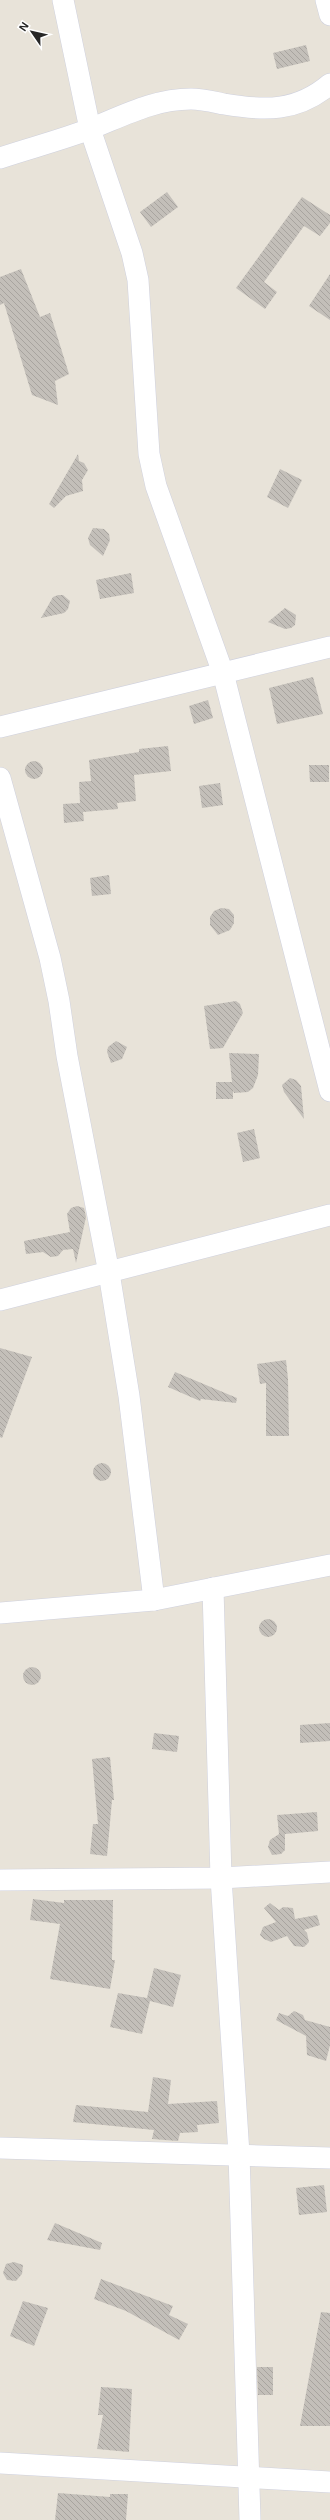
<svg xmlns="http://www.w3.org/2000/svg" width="330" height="2520" viewBox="0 0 330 2520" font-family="Arial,sans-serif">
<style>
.building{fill:url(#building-back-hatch)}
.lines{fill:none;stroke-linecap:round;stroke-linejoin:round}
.minor-casing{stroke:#cfd1de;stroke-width:22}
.minor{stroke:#fff;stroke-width:21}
</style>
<defs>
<pattern id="building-back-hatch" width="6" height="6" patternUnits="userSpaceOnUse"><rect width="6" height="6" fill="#c3bfb9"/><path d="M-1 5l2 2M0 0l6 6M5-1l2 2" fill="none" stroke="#a8a49f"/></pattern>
</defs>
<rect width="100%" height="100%" fill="#e8e3d9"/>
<g class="building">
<path d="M306,45L310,61L277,69L273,53Z"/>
<path d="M167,192L178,207L151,227L140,212Z"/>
<path d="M302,197L330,215V223L320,236L304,226L264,282L277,292L265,309L236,288Z"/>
<path d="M21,269L40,317L50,313L69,374L55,381L58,405L32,395L4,303L0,305V277Z"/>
<path d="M330,274V320L309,306Z"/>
<path d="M78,454L79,461L84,463L88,470L82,480L83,491L66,496L54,508L49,504Z"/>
<path d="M280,469L302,480L288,508L267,497Z"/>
<path d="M93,528L104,529L109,534L110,540L103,556L90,545L88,538Z"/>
<path d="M131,573L134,593L100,599L96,580Z"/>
<path d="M58,595H63L70,601L68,609L64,613L41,618L53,597Z"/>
<path d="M285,608L296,615L295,625L291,628L285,629L268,622Z"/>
<path d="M313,677L323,714L277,724L269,688Z"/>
<path d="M208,700L213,718L194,724L189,706Z"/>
<path d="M168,746L171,771L134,775L136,801L117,803L118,809L83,812L84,821L64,823L63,804L80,803L79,782L91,781L89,760L139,752V749Z"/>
<circle cx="34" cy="770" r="9"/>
<path d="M309,765H329V782H310Z"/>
<path d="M220,783L223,805L202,808L199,786Z"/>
<path d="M109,875L111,894L92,896L90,878Z"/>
<path d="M221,908L229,909L234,915V923L230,930L218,935L210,925V917L214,911Z"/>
<path d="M236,1001L240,1004L243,1013L223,1048L210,1049L204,1006Z"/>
<path d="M116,1041L127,1047L122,1059L111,1063L107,1052L108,1047Z"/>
<path d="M229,1053L259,1054L258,1075L253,1088L248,1092L234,1093L233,1090V1099H216V1082H232Z"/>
<path d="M290,1078L296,1080L301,1086L304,1119L284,1092L282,1085Z"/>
<path d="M254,1129L260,1158L243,1162L237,1133Z"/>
<path d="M77,1206L84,1208L86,1217L76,1263L73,1249L63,1250L58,1256L51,1257L43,1252L26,1254L24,1241L70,1232L67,1214L71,1208Z"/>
<path d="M0,1348L32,1357L2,1438L0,1437Z"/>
<path d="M286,1360L288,1379L289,1436H266V1383L260,1384L257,1364Z"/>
<path d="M175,1372L237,1398L236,1403L201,1399L200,1401L168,1387Z"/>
<circle cx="102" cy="1472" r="9"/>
<circle cx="268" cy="1628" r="9"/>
<circle cx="32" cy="1676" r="9"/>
<path d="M330,1723V1741L300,1743V1725Z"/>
<path d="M154,1733L179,1736L177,1752L152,1749Z"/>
<path d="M110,1757L114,1800H112L107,1856L90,1854L93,1824H98L92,1759Z"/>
<path d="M317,1812L318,1831L285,1834V1850L281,1854L272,1855L268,1847L270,1840L279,1834L277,1815Z"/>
<path d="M33,1899L64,1903V1900H113L112,1960H115L110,1989L50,1979L60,1924L30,1920Z"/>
<path d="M270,1903L279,1910L283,1907L293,1908L295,1919L317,1915L320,1925L304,1930L307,1933L309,1942L304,1947L294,1946L287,1936L271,1942L264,1939L260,1935L263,1927L276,1922L264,1908Z"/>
<path d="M154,1968L181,1975L173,2007L150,2001L142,2034L110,2027L118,1993L147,1998Z"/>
<path d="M294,2011L303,2015L305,2020L330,2027V2045L326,2061L307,2055L306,2036L276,2020L279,2013L288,2016Z"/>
<path d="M153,2077L171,2080L168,2104L217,2101L219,2123L197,2125L198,2132L180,2133L178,2141L152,2139L154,2130L73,2122L76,2105L148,2112Z"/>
<path d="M324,2185L327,2212L299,2215L296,2188Z"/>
<path d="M55,2223L102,2243L100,2250L47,2240Z"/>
<path d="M14,2262L23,2265L22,2274L16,2281L7,2280L3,2273L6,2264Z"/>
<path d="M101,2279L173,2306L169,2315L188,2324L179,2340L126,2311L94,2299Z"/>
<path d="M23,2301L48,2308L34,2346L10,2336Z"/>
<path d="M321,2312L330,2313V2426H300Z"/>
<path d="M257,2367H273V2395H258Z"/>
<path d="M101,2387L132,2389L129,2452L97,2449L103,2415H98Z"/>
<path d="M58,2493L110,2497V2494H128L126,2520H55Z"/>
</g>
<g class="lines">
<g class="minor-casing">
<g id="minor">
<path d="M63,0L90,129L132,253L138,280L149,454L156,486L223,673L330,1091"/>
<path d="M326,0L330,15"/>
<path d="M0,158C30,148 61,140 90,129C123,116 154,99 191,99C202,99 214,102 224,104C265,111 297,112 330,84"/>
<path d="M0,727L330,647"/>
<path d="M0,778L50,958L59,1001L67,1056L109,1273L129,1396L154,1600"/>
<path d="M0,1300L330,1215"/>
<path d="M213,1588L221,1878L239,2154L250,2520"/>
<path d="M0,1613L154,1600L330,1565"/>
<path d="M0,1880L221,1878L330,1872"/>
<path d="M0,2148L330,2158"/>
<path d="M0,2463L330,2482"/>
</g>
</g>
<use href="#minor" class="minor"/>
</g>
<g transform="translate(32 32) rotate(304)" stroke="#ffffff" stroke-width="3" paint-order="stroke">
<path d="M0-3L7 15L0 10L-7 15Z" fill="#272727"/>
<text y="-6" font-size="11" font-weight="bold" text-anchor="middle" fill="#272727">N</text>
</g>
</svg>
